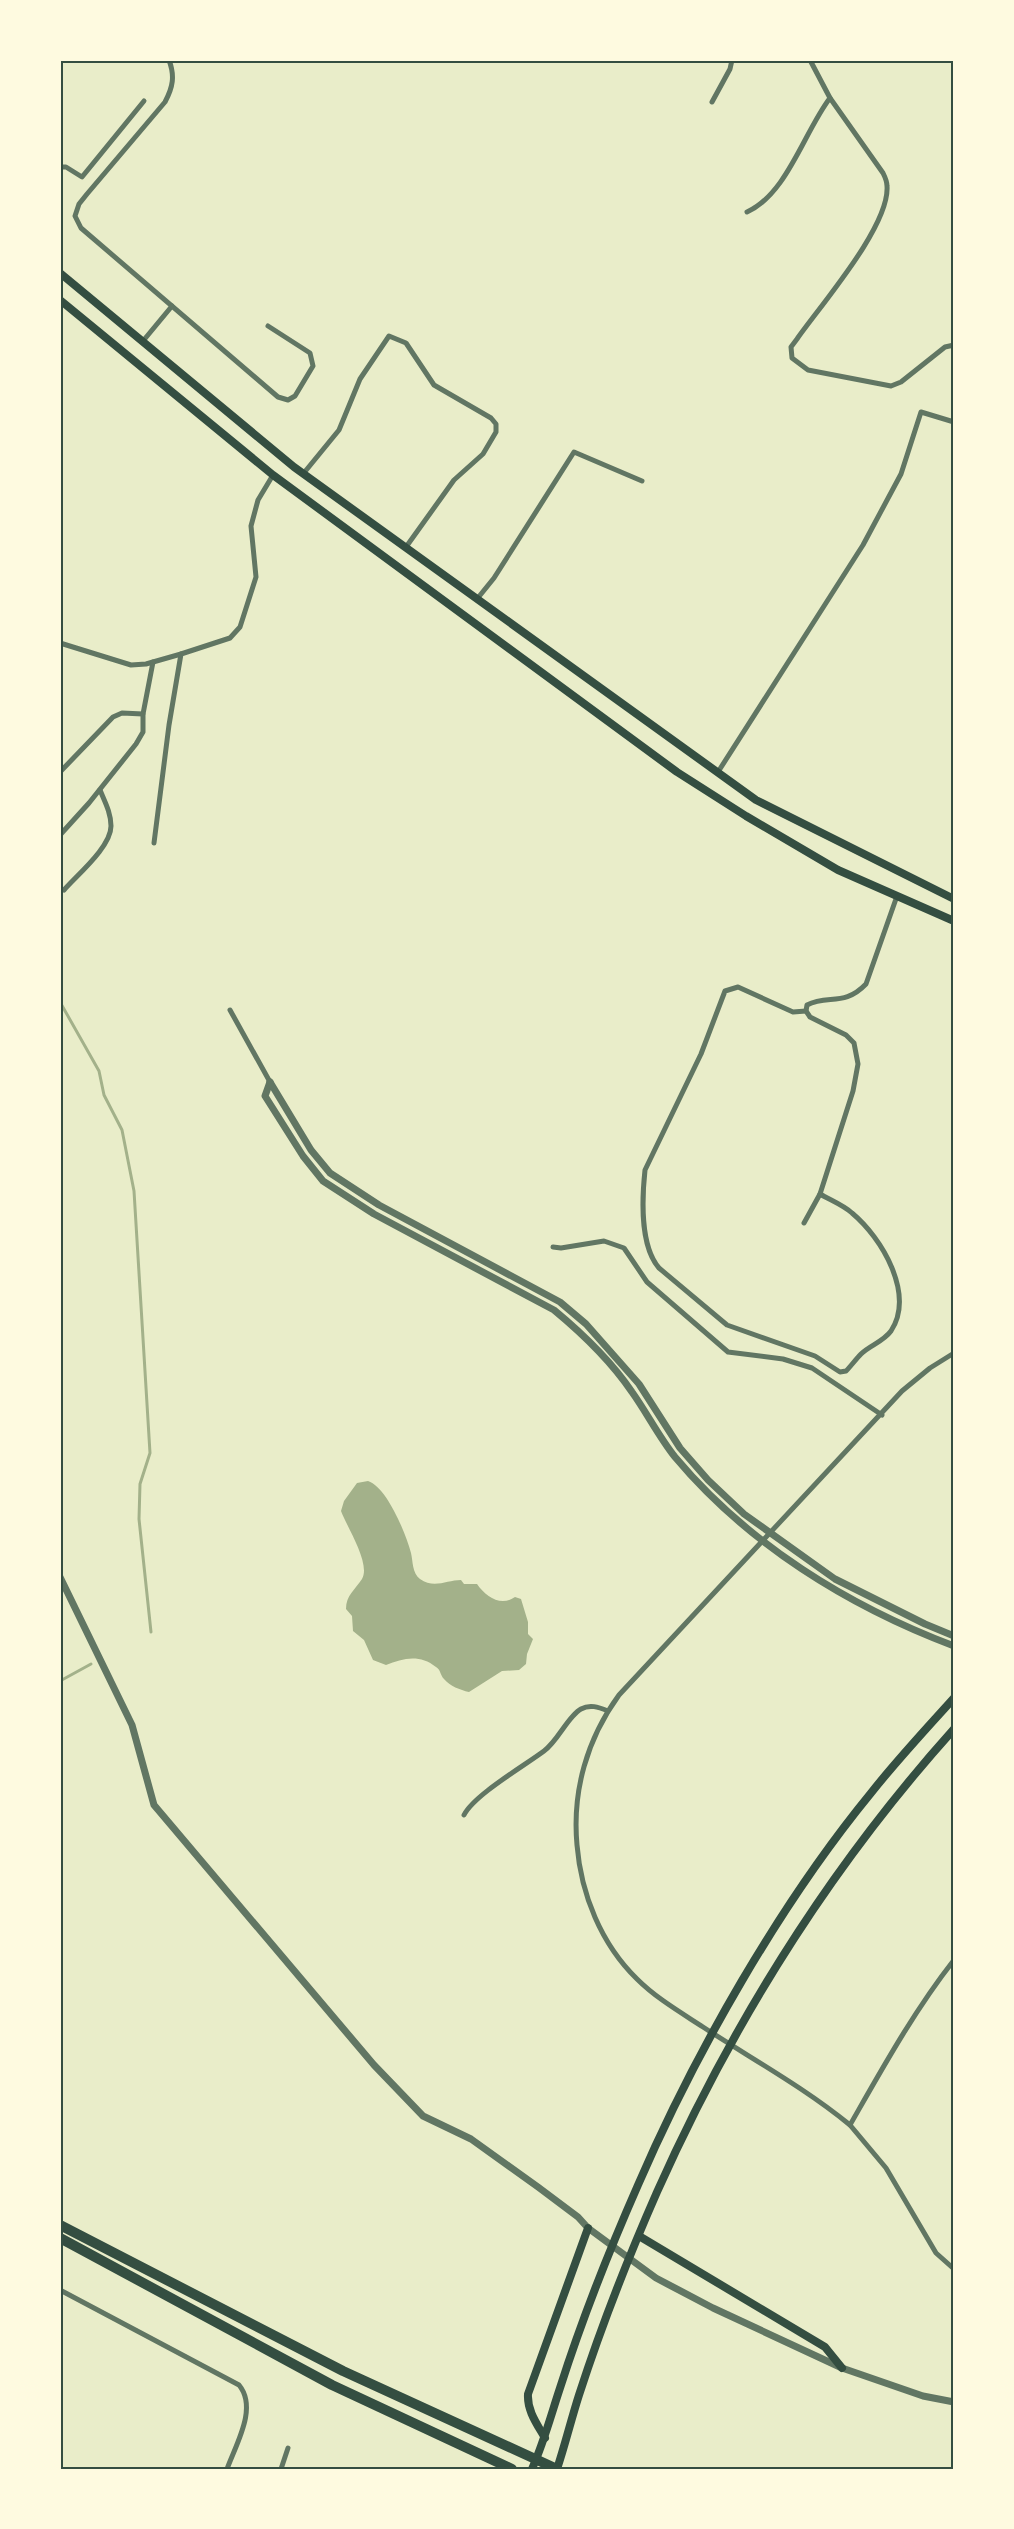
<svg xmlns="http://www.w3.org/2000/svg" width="1014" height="2529" viewBox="0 0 1014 2529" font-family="'DM Sans',sans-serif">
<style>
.water{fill:#a3b18a}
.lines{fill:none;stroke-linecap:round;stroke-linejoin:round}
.stream{stroke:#a3b18a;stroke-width:3}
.minor{stroke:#617663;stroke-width:5}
.tertiary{stroke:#617663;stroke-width:7}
.secondary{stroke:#344e41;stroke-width:8}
.motorway{stroke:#344e41;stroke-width:10}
.neatline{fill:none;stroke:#344e41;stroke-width:2}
</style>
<rect width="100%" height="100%" fill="#e9edc9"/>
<path class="water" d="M368,1481C387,1487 406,1534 411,1553C413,1561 412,1573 420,1579C434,1589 447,1580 461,1580L464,1584H477C486,1597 501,1607 515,1597L521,1599L528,1622V1634L533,1639L527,1654L526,1664L519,1670L502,1671L469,1692C460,1690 450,1686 444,1679C440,1675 441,1670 436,1667C420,1654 403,1658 386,1665L373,1660L364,1640L353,1631L352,1616L346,1609C346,1595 355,1590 362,1579C371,1564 347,1527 341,1511L344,1501L357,1483Z"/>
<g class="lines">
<g class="stream">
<path d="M60,1002L99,1071L104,1095L122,1130L134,1191L150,1453L140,1484L139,1519L151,1632"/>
<path d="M60,1681L91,1664"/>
</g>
<g class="minor">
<path d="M169,60C175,76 173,87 165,102L87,194L79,204L75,216L81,228L278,397L288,400L295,396L313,366L310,353L268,326"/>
<path d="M810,60L830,98L883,173C885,177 887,182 887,186C890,226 820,306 797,339L791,347L792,358L808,370L891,386L901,382L945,347L954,345"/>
<path d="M712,102L730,69L732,60"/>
<path d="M60,167H66L82,177L144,101"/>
<path d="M747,212C787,194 804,132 830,98"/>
<path d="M143,341L172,306"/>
<path d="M303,474L339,430L360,379L389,336L406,343L434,385L491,418L496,424V432L483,454L454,480L406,547"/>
<path d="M477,599L494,578L574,452L642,481"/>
<path d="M60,643L131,665L146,664L181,654"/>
<path d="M60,772L113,717L122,713L143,714"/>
<path d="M718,772L863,545L901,474L921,412L954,422"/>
<path d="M60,835L89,803L136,744L143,732V714L153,662"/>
<path d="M154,843L169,725L181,654L230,638L240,627L256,577L251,526L258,500L273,475"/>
<path d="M64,890C77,875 111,847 111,826C111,813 105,802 100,790"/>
<path d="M230,1010L270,1082"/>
<path d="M806,1011L793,1012L738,987L725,991L701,1054L645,1170C642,1198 640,1246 659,1268L727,1325L815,1356L840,1372L846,1371C851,1366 856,1359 861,1354C870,1345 883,1342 891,1331C915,1294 882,1238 852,1213C843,1205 830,1200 820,1194"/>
<path d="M804,1223L820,1194L853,1091L858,1064L854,1043L846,1035L810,1017L806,1011L807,1005C828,994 844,1007 866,984L897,896"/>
<path d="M553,1247L561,1248L604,1241L624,1248L647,1282L728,1352L783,1359L812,1368L882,1415"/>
<path d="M464,1815C474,1795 524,1766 544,1751C558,1741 568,1716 581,1709C590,1704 598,1707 608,1711"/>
<path d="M954,1960C914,2011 882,2069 850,2125L886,2168L936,2253L954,2269"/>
<path d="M850,2125C805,2088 752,2059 703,2027C680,2012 656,1998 637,1979C601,1944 581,1894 577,1845C572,1791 587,1739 619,1695L902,1391L930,1368L954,1353"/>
<path d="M60,2290L239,2385C258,2408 236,2444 227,2469"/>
<path d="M281,2469L288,2448"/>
</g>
<g class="tertiary">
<path d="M270,1082L265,1096L303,1156L323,1181L374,1214L554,1310C583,1334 611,1361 632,1392C647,1413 659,1437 675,1457C748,1544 848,1606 954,1646"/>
<path d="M270,1082L311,1150L330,1173L379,1205L560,1302L586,1324L639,1384L680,1448L708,1480L744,1514L835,1579L925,1624L954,1636"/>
<path d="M60,1577L132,1725L154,1805L374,2065L423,2116L471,2139L538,2187L578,2217L588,2228L656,2278L713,2308L842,2368L923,2396L954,2402"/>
</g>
<g class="secondary">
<path d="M60,273L294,467L756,800L954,899"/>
<path d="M60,300L273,475L677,772L746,816L838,870L954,921"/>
<path d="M639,2236L825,2347L842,2368"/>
<path d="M545,2438C537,2424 527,2411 528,2394L588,2228"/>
<path d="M532,2469C544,2442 551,2415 560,2388C582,2319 609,2251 638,2185C695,2053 780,1904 871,1793C897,1760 926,1729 954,1698"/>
<path d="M557,2469C565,2445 571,2420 579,2395C601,2327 628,2258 657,2192C732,2024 831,1866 954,1729"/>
</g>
<g class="motorway">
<path d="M60,2225L343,2371L557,2469"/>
<path d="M60,2238L332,2385L512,2469"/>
</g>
</g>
<rect width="1014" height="2529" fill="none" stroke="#fefae0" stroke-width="123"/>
<rect x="62" y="62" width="890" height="2406" class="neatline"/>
</svg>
